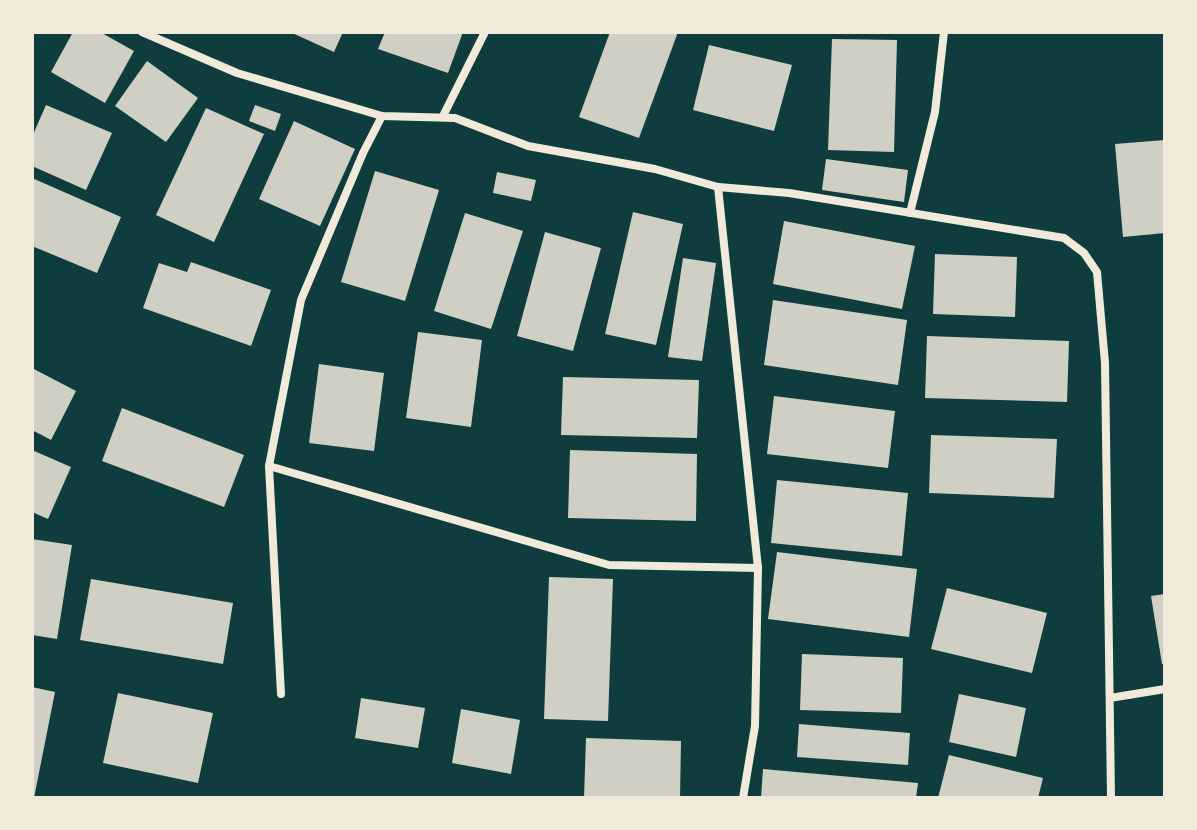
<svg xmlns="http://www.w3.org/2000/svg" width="1197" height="830" viewBox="0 0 1197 830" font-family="Figtree,sans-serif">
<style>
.building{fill:#cfcfc3}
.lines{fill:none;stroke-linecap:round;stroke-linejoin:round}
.minor{stroke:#f1e9da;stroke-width:8}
</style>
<rect width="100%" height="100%" fill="#0f3d3e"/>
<g class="building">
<path d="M73,32H100L134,51L105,103L51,72Z"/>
<path d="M290,32H343L334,52Z"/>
<path d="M385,32H463L448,73L378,49Z"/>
<path d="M610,32H678L639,138L579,117Z"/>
<path d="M832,39L897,40L894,152L828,150Z"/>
<path d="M709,45L792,65L774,131L693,110Z"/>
<path d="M147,61L198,98L166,142L115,106Z"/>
<path d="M46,105L112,133L86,190L32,166V137Z"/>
<path d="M255,105L281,114L275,131L249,121Z"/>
<path d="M206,108L264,134L214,242L156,215Z"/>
<path d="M294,121L355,149L320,226L259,199Z"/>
<path d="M1165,140V233L1123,237L1115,144Z"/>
<path d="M826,159L908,170L904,202L822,190Z"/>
<path d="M375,171L439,190L405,301L341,282Z"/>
<path d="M497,172L536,180L531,201L493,193Z"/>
<path d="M32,178L121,217L97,273L32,246Z"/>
<path d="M633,212L683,224L656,345L605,334Z"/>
<path d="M465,213L523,231L491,329L434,311Z"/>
<path d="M784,221L915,246L902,309L773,284Z"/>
<path d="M545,232L601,248L573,351L517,336Z"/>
<path d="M935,254L1017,257L1015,317L933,314Z"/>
<path d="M683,258L716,263L702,361L668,357Z"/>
<path d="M191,262L271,290L251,346L143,308L159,263L187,272Z"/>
<path d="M773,300L907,320L898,385L764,365Z"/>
<path d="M418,332L482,340L471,427L406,418Z"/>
<path d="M927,336L1069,341L1067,402L925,398Z"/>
<path d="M319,364L384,373L374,451L309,443Z"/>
<path d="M32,368L76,391L51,440L32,430Z"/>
<path d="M563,377L699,380L697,438L561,435Z"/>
<path d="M774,396L895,411L888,468L767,454Z"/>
<path d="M122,408L244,455L224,507L102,461Z"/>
<path d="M931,435L1057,439L1054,498L929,493Z"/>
<path d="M32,450L71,467L48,519L32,512Z"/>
<path d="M570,450L697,454L696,521L568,518Z"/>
<path d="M777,480L908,493L902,556L771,543Z"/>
<path d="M32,539L72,545L57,639L32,635Z"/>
<path d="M777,552L917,569L909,637L768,619Z"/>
<path d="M549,577L613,579L608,721L544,719Z"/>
<path d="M91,579L233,603L223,664L80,640Z"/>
<path d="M947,588L1047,613L1032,673L931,649Z"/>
<path d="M1165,594V664H1162L1151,596Z"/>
<path d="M802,654L903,658L901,713L800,710Z"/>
<path d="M32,687L55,692L34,798H32Z"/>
<path d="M118,693L213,713L198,783L103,763Z"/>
<path d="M959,694L1026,708L1016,757L949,742Z"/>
<path d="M361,698L425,708L418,748L355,738Z"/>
<path d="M461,709L520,720L511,774L452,763Z"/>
<path d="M799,724L910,733L908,765L797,757Z"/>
<path d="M586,738L681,741L680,798H584Z"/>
<path d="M949,755L1043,778L1038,798H938Z"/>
<path d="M763,769L918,783L916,798H761Z"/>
</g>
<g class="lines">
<g class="minor">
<path d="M142,32L237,73L382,116L455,118L528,146L655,169L718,187L789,193L1064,238L1084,253L1097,272L1105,363L1111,798"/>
<path d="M443,116L485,32"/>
<path d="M718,187L758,568L755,726L743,798"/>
<path d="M910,213L935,112L944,32"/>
<path d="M269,466L609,565L758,568"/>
<path d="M281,694L269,466L301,300L363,153L382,116"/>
<path d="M1110,698L1165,689"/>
</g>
</g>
<rect width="1197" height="830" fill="none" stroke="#f1e9da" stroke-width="68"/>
</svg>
